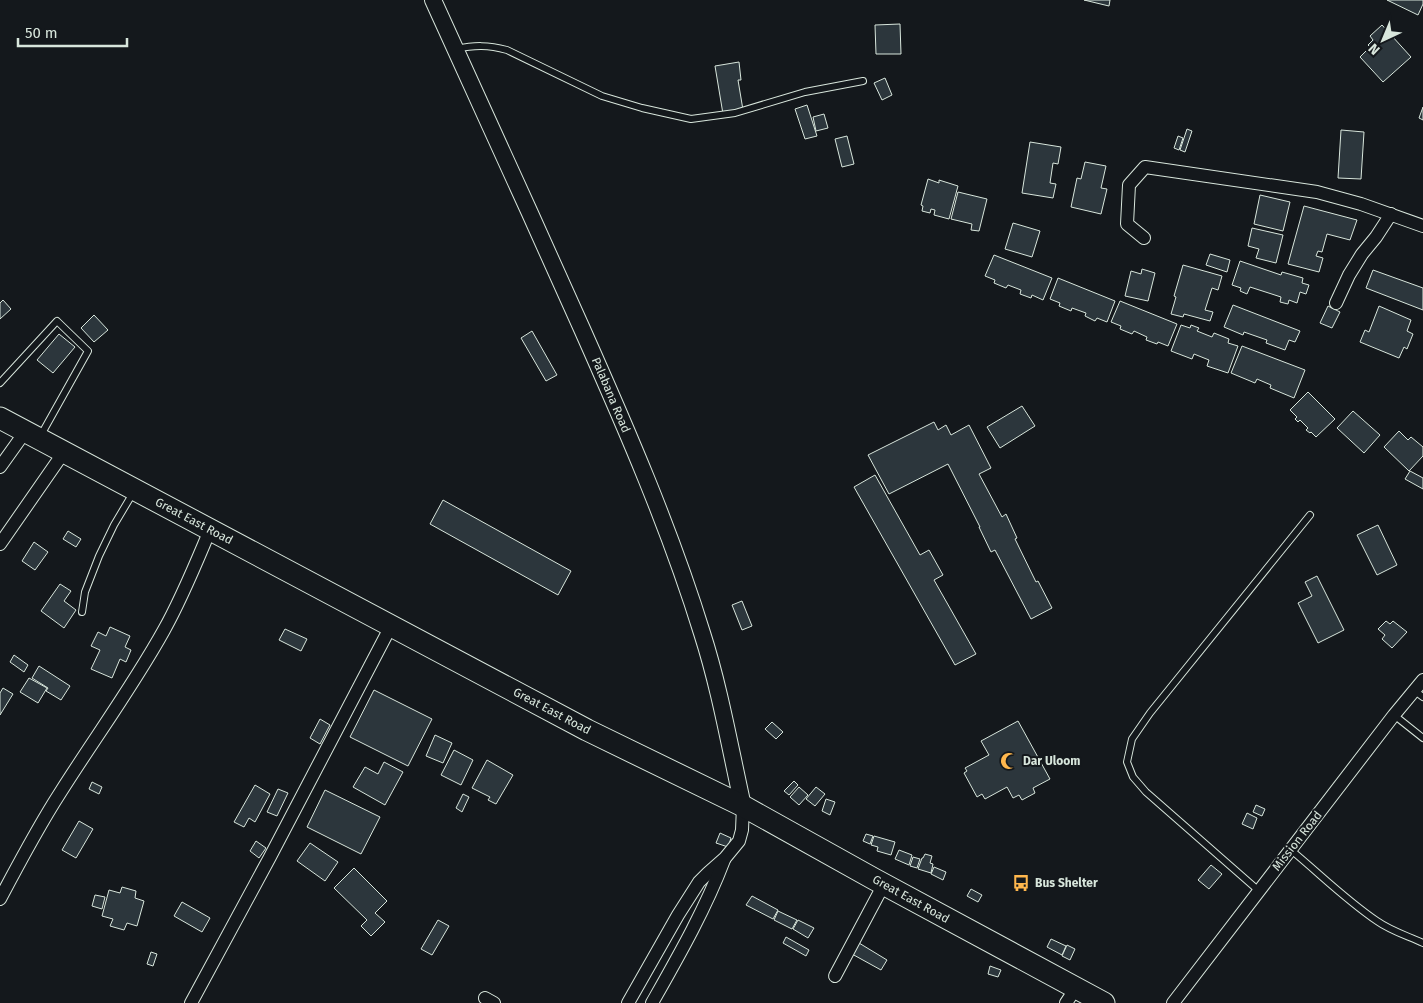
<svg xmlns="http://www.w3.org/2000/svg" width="1423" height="1003" viewBox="0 0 1423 1003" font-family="'Fira Sans',sans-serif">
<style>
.building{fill:#2c363c;stroke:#d8e6dc}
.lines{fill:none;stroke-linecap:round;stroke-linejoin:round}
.service-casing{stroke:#d8e6dc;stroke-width:8}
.minor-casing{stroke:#d8e6dc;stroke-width:14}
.tertiary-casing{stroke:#d8e6dc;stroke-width:18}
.trunk-casing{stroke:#d8e6dc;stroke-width:23}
.service{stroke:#14181c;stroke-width:6}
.minor{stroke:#14181c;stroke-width:12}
.tertiary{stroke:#14181c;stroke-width:16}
.trunk{stroke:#14181c;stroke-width:21}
.labels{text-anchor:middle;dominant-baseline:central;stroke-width:4;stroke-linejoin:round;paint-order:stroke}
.street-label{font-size:12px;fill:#d8e6dc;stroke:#14181c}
.poi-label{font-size:12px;font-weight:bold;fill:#d8e6dc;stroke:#14181c;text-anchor:start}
</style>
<rect width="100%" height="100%" fill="#14181c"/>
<g class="building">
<path d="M1084,0H1110L1109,6Z"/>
<path d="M1387,0H1423V4L1418,15Z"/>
<path d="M900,24L901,54H876L875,25Z"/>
<path d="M1382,25L1411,57L1383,82L1360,57L1370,47L1368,45L1373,40L1370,36Z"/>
<path d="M739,62L741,80H738L743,110L723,114L715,66Z"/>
<path d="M885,78L892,95L882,100L874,83Z"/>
<path d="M807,105L817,136L805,139L795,109Z"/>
<path d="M1423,107V120L1419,118Z"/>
<path d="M824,114L828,128L816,131L813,117Z"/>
<path d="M1187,129L1192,131L1185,152L1180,150Z"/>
<path d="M1341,130L1364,132L1361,179L1338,178Z"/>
<path d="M847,136L854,164L842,167L835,139Z"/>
<path d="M1178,136L1183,138L1179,150L1174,148Z"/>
<path d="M1030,142L1061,147L1058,164L1053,163L1050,183L1056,184L1053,198L1022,193Z"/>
<path d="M1085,162L1106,166L1101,188L1107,189L1101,214L1071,207L1077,178L1081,179Z"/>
<path d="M928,179L939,183V180L958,186L949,219L934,215L935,210L931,209L930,213L922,211L923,206L921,205Z"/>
<path d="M958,192L987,199L979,231L971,230L972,224L951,219Z"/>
<path d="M1260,195L1290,202L1283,231L1254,224Z"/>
<path d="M1304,206L1357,220L1350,240L1327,234L1322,252L1318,251L1316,256L1323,258L1319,272L1288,264Z"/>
<path d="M1013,223L1040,231L1032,257L1005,249Z"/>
<path d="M1252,228L1283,235L1276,263L1256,258L1259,249L1248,246Z"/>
<path d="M1210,254L1230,260L1227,272L1206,265Z"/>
<path d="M994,255L1052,278L1043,300L1032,295L1031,298L1020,294L1021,290L1008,285L1006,288L994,283L995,280L985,276Z"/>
<path d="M1240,261L1281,275L1282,272L1303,278L1302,283L1309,285L1306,294L1300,292L1297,303L1289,300L1288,304L1280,302L1281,297L1250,287L1247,294L1240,291L1241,288L1232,285Z"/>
<path d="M1183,265L1222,276L1218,290L1212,288L1205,310L1213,312L1210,321L1184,314L1183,317L1171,314L1176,297L1174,296Z"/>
<path d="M1142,269L1155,273L1148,301L1125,296L1131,271L1141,274Z"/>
<path d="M1373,270L1423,288V310L1366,288Z"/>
<path d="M1058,278L1115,301L1107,322L1097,318L1095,321L1085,316L1086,313L1072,308L1071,311L1059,306L1060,303L1050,299Z"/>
<path d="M3,300L11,309L0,319V303Z"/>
<path d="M1120,301L1177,324L1168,346L1158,342L1157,344L1146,340L1147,337L1134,331L1132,334L1120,329L1121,326L1111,322Z"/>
<path d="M1233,305L1300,331L1295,342L1289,340L1285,350L1266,343L1267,340L1244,332L1243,335L1224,327Z"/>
<path d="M1328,306L1340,312L1332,328L1320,323Z"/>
<path d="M1379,306L1411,320L1407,331L1413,334L1407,349L1404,347L1399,358L1360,342L1365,330L1369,332Z"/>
<path d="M94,315L108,330L94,342L81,328Z"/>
<path d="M1181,325L1190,328L1191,325L1199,328L1197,331L1212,337L1214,333L1229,339L1228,343L1238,346L1228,373L1207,366L1209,360L1194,354L1192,359L1171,351Z"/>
<path d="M532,331L557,375L546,381L521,338Z"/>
<path d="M59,334L75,347L53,373L37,360Z"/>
<path d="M1242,346L1305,370L1294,398L1270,388L1271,385L1257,379L1255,383L1231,373Z"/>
<path d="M1308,392L1335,419L1316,437L1311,432L1310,433L1306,430L1308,428L1300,420L1298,422L1295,419L1297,417L1290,410Z"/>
<path d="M1022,406L1035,426L1000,448L987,427Z"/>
<path d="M1353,411L1380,435L1364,453L1337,428Z"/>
<path d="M934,422L938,430L946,425L951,435L969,425L991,468L979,474L1002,517L1006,514L1017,538L1015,539L1036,582L1038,581L1052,608L1031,619L995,550L991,552L979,527H980L948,464L889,494L868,455Z"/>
<path d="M1399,431L1408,440L1411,437L1423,447V456L1409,471L1384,447Z"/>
<path d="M1410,471L1423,478V489L1405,479Z"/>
<path d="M875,475L920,555L929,550L943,575L934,580L976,654L955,665L854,487Z"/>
<path d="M443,500L571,571L558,595L430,524Z"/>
<path d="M1378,525L1397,565L1377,575L1357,535Z"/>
<path d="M68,531L81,539L76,547L63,539Z"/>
<path d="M34,542L48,552L35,570L22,561Z"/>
<path d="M1317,576L1344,630L1318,643L1298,603L1312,596L1305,582Z"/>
<path d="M60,584L71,591L64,601L76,610L64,628L41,611Z"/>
<path d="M742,601L752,626L742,630L732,605Z"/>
<path d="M1386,621L1390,624L1393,621L1407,632L1392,648L1382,639L1385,635L1378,629Z"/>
<path d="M110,627L130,636L125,647L131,650L126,662L120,659L112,678L91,669L100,650L91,646L98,632L106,636Z"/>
<path d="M285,629L307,639L301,651L279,640Z"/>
<path d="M14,655L28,665L24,672L10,662Z"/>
<path d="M39,666L70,686L61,700L46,691L48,688L32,678Z"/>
<path d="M29,678L47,688L38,703L20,692Z"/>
<path d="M3,688L13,694L0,715V693Z"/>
<path d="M374,690L432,719L408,766L350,737Z"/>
<path d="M320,719L330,725L320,744L310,738Z"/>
<path d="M1018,721L1050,779L1033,788L1035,793L1022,800L1019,795L1013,798L1007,787L985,799L982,794L977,797L964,773L967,771L965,768L989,755L981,741Z"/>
<path d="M772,722L783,732L776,739L765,729Z"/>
<path d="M435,735L452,743L443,763L426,756Z"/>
<path d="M454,750L473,760L461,785L441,775Z"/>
<path d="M487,760L513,775L496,804L488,800L490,797L472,788Z"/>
<path d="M384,762L403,772L385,805L353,787L365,767L378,774Z"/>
<path d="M794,781L798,785L789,795L784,791Z"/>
<path d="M92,782L102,787L99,794L89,789Z"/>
<path d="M255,785L270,794L255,822L249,818L244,827L234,822Z"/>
<path d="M799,787L808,795L799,805L790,797Z"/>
<path d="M816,787L825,794L815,806L806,799Z"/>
<path d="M278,789L288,793L277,816L267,812Z"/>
<path d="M325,790L380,817L361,854L307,827Z"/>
<path d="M463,794L469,797L462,812L456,808Z"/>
<path d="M826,799L835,802L830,815L822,811Z"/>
<path d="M1256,805L1265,809L1262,816L1253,812Z"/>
<path d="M1247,813L1257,818L1253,829L1242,824Z"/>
<path d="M79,821L93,829L76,858L62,850Z"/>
<path d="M720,833L731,838L728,847L716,843Z"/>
<path d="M866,834L873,836L870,844L863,841Z"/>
<path d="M874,836L895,842L891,855L877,851L878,847L871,845Z"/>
<path d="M256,841L266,848L259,858L250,851Z"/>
<path d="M310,843L338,862L325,881L297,861Z"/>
<path d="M899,850L912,855L909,865L895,859Z"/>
<path d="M925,854L932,856L930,863L933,864L931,873L918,869L922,858H923Z"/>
<path d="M913,857L920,859L917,868L910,866Z"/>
<path d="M1211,865L1222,874L1209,889L1198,880Z"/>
<path d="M934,867L946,872L943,880L931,874Z"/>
<path d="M354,868L387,901L375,913L385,922L371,936L361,926L367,920L334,888Z"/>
<path d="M122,887L136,891L135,898L144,901L137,926L127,923L124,930L110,926L113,919L102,916L109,890L120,893Z"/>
<path d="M971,889L982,895L978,902L967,896Z"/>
<path d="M95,895L105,897L102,909L92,906Z"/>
<path d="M752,896L778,910L773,919L746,905Z"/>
<path d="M182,902L210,918L202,932L174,916Z"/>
<path d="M778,911L797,920L792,929L774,920Z"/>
<path d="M438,920L449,926L432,955L421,949Z"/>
<path d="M798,920L814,928L808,938L793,929Z"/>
<path d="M786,937L809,950L806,956L783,943Z"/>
<path d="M1051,939L1066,946L1062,955L1047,947Z"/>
<path d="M859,943L887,960L881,970L852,954Z"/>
<path d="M1067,945L1075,949L1070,960L1062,956Z"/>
<path d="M151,952L157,954L153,966L147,964Z"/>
<path d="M990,966L1001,970L998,977L988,974Z"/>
</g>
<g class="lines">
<g class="service-casing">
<g id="service">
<path d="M456,49C475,45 488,45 507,50L602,96L642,108L691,119L735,113L805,92L863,81"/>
<path d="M0,383L57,321L88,351L41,435"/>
<path d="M82,612L85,592L99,556L114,525L133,493"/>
<path d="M1415,691L1423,697"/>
<path d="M1394,715L1423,738"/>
<path d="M1291,850C1320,874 1346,900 1377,921C1391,931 1408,936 1423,943"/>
<path d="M1259,891L1146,792L1133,777L1127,762L1132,739L1150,713L1310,515"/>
</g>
</g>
<g class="minor-casing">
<g id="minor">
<path d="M1144,238L1127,224L1129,185L1145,167L1317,192L1361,204L1423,226"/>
<path d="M1336,303L1349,275L1362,254L1376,237L1391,214"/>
<path d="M0,467L25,432"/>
<path d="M0,544L64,452"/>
<path d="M0,899C19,863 38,827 60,793C94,739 133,686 164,630C182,598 196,563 210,530"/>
<path d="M835,976L884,884"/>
<path d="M485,998L494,1003"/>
<path d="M191,1003L270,857L391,626"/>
<path d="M628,1003L678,915L699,882L708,873L725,858L739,841L742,830L743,806"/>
<path d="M652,1003C678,957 705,910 724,860"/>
<path d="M1066,1003L1076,988"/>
<path d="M1173,1003L1394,715L1423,680"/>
</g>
</g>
<g class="tertiary-casing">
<path id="tertiary" d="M433,0C483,110 533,219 582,329C626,428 670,529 702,633C720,689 730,748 743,806"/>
</g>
<g class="trunk-casing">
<path id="trunk" d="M0,418L587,730L743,806L874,879L1104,1003"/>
</g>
<use href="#service" class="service"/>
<use href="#minor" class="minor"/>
<use href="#tertiary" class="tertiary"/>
<use href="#trunk" class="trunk"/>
</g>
<defs>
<g id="mosque-bare" transform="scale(1.35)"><path d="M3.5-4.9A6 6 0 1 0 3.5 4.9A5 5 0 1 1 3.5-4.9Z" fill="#ffb74d" stroke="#14181c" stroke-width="2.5" paint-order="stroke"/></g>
<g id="bus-bare" transform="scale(1.35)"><path d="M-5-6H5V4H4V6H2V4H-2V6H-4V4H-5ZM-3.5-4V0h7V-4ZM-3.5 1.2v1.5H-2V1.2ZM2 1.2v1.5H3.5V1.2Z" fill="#ffb74d" stroke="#14181c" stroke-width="2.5" paint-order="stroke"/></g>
</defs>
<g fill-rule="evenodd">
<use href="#mosque-bare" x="1009" y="761"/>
<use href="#bus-bare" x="1021" y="883"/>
</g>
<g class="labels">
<g class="street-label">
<text transform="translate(611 395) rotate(67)">Palabana Road</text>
<text transform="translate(194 521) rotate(28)">Great East Road</text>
<text transform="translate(552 711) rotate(28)">Great East Road</text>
<text transform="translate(1297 841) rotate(-52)">Mission Road</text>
<text transform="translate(911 899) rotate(29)">Great East Road</text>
</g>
<g class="poi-label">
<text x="1023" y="761">Dar Uloom</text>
<text x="1035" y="883">Bus Shelter</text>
</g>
</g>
<g transform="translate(1383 40) rotate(224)" stroke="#14181c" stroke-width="4" paint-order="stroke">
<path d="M0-4L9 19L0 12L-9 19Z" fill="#d8e6dc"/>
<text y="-8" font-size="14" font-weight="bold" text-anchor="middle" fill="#d8e6dc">N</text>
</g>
<path d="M18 38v8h109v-8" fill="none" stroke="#d8e6dc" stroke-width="2.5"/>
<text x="25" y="38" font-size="15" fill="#d8e6dc" stroke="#14181c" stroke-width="4" paint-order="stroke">50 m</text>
</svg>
